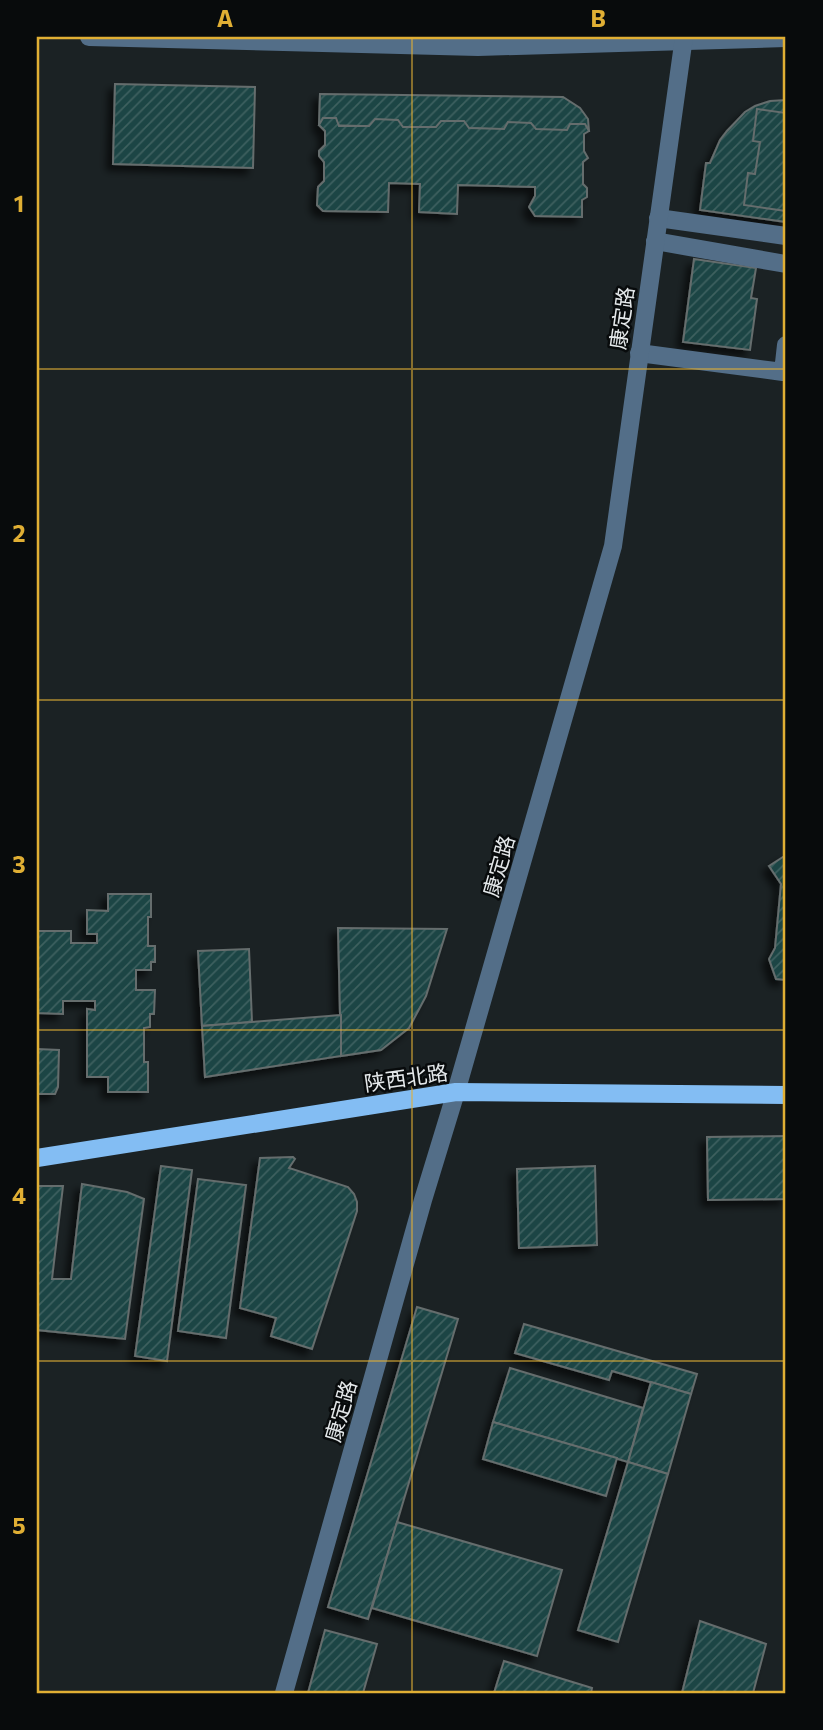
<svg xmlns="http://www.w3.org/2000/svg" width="823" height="1730" viewBox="0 0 823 1730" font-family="Commissioner,'Noto Sans SC',sans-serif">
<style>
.building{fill:url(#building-hatch);stroke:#656d6d;stroke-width:2;filter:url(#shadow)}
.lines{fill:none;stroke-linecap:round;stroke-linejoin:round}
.minor{stroke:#536e88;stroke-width:18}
.major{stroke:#83bdf3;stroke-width:18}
.grid{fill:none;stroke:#e0af34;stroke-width:2;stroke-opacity:0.55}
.labels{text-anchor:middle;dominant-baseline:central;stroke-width:5;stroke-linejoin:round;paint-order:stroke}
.street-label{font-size:21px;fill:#e4e8ea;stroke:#080b0c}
.neatline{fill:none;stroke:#e0af34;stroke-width:2.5}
.grid-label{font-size:23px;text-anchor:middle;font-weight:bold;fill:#e0af34}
</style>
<defs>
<pattern id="building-hatch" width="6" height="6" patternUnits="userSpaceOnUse" patternTransform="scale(1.75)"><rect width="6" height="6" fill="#1c4544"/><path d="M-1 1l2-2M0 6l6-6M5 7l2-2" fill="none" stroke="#3d605f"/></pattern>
<filter id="shadow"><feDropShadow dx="-6" dy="6" stdDeviation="3.5" flood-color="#0009"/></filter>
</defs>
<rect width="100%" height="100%" fill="#1b2224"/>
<g class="building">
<path d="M115,84L255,87L253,168L113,164Z"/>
<path d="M320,94L563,97L580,108L588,119L589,131L319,125Z"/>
<path d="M786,100V222L700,210L706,163H710L720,140L727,131L745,112L755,106L770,101Z"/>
<path d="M757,109L786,113V211L744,205L748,173L755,174L760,142L753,141Z"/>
<path d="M323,118H336L339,126H369L375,119L398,120L403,127H436L441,121H464L469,128L504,129L508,122L531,123L536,129L567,130L570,124H585L589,131L584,134V151L588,158L583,162V184L587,188V197L582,200V217L535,216L529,207L535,196V187L458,185L457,214L419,212L420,184L389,183L388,212L323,211L317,205L318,187L324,181V162L319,156V151L325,145V131L319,125Z"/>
<path d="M694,259L756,268L751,298L757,299L750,350L683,342Z"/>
<path d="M786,855V980L776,979L769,959L775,948L781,884L769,866Z"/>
<path d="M108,894H151V917H148V946H155V962H151V970H136V990H155L154,1014H150V1027L144,1028V1062H148V1092H108V1077H87V1009L95,1010V1001H63V1014L37,1013V931H71V943H97V934H87V910L108,911Z"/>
<path d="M338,928L447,929L426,996L409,1028L381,1050L341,1056Z"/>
<path d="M249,949L252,1022L202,1026L198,951Z"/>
<path d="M341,1015V1056L205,1077L202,1026Z"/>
<path d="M37,1049L59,1050L58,1087L55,1094H37Z"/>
<path d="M786,1136V1199L708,1200L707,1137Z"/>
<path d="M293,1157L295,1159L289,1168L348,1187L354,1194L357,1202V1211L312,1349L271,1336L276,1318L240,1308L260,1158Z"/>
<path d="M161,1166L192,1170L167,1361L135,1356Z"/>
<path d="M595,1166L597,1245L519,1248L517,1169Z"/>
<path d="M198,1179L246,1185L226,1338L178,1331Z"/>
<path d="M82,1184L127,1192L144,1199L125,1339L37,1330V1186H63L52,1279H71Z"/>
<path d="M417,1307L458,1319L368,1619L328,1607Z"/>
<path d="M524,1324L697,1374L691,1394L612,1371L609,1380L515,1353Z"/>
<path d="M510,1368L643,1408L628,1462L493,1422Z"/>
<path d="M651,1382L691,1394L668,1474L628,1462Z"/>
<path d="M493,1422L617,1458L606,1496L483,1459Z"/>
<path d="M628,1462L668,1474L618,1642L578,1630Z"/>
<path d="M397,1522L562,1570L537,1656L372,1608Z"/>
<path d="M700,1621L766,1644L753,1693H682Z"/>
<path d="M325,1630L377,1644L363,1693H308Z"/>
<path d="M504,1661L592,1688L591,1693H494Z"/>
</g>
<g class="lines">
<g class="minor">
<path d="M89,37L478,47L786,38"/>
<path d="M658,218L786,236"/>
<path d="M655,241L786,264"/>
<path d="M639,353L783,372L786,345"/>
<path d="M284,1693L423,1200L456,1092L613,546L684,37"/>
</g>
<path class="major" d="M37,1158L456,1092L786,1095"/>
</g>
<path class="grid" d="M412,37V1693M37,369H786M37,700H786M37,1030H786M37,1361H786"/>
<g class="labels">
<g class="street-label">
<text transform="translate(621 318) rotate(-82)">康定路</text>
<text transform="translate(498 866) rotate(-74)">康定路</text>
<text transform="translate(406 1077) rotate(-8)">陕西北路</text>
<text transform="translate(340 1411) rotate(-74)">康定路</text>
</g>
</g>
<rect width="823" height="1730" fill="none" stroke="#080b0c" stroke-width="77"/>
<rect x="38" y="38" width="746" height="1654" class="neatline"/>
<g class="grid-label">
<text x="225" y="27">A</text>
<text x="598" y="27">B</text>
<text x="19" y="212">1</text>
<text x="19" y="542">2</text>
<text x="19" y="873">3</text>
<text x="19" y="1204">4</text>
<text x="19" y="1534">5</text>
</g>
</svg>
